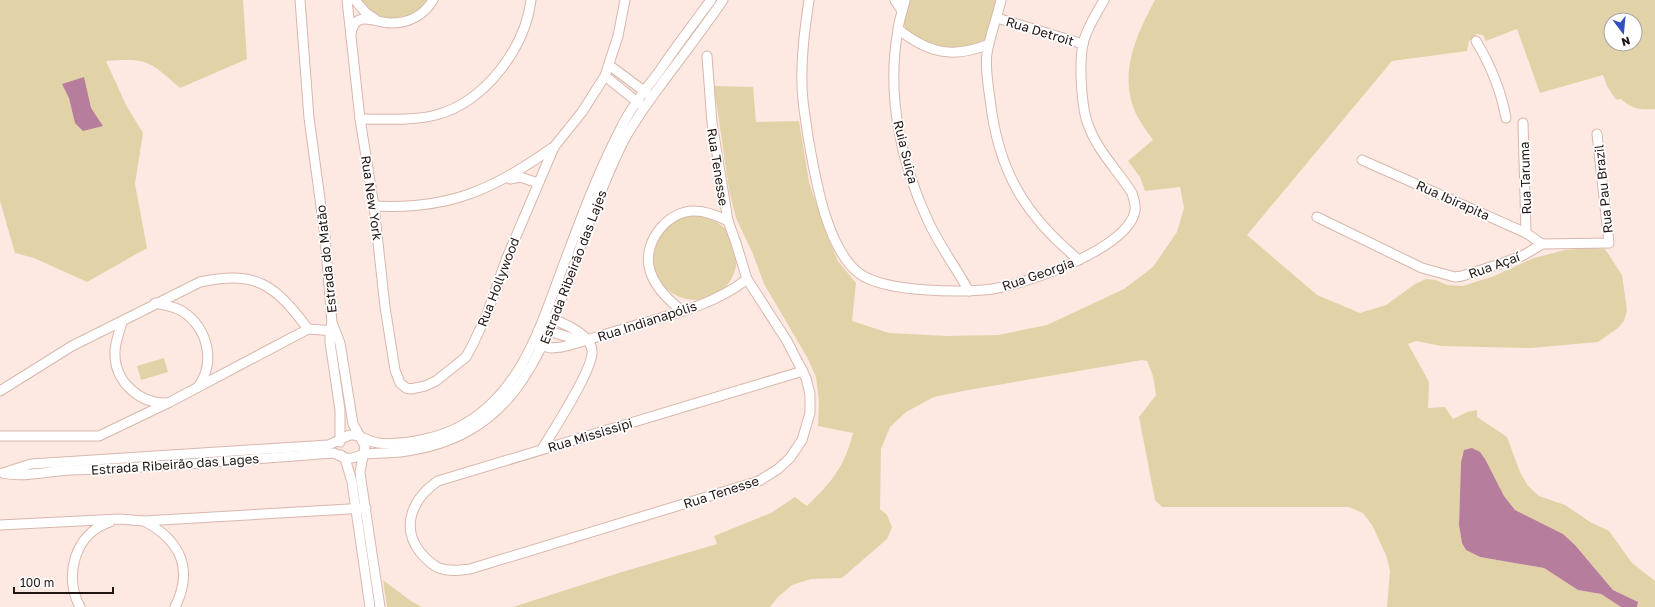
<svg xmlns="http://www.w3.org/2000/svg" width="1655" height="607" viewBox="0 0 1655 607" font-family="'Golos Text',sans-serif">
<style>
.green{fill:#e1d3a7;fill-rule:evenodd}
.water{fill:#b77d9c}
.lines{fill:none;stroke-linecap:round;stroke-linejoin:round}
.minor-casing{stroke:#d8b7ac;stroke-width:11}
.minor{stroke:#fff;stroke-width:9}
.labels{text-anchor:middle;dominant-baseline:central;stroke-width:3.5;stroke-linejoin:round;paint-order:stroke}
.street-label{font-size:13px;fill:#211511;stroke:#fff}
</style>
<rect width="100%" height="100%" fill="#fee9e2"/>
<g class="green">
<path d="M0,0H243L247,59L180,88C149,61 148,58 106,61L127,107L143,133L135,184L147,248L87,282L34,258L15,253L0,201Z"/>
<path d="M357,0H431L409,19H379Z"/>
<path d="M908,0H995L996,4L986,39C966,53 940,49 919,39C914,36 905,31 904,24C902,17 906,7 908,0Z"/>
<path d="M1155,0H1655V109C1640,110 1631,109 1621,99L1616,100L1607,86L1603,75L1540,93L1517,29L1486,41L1483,35L1477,34L1469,41L1467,51L1392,61L1247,235L1317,295L1360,313L1386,305L1415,284L1426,279L1436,280L1447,285L1463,286L1494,276L1534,258L1565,250L1592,248L1605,249L1622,275L1627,310L1624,321L1618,328L1598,342L1531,348L1441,346L1416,341L1408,344L1429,382L1428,408L1445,407L1453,419L1467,412L1477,410V417L1507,437L1520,472L1528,486L1539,496L1565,505L1590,522L1609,531L1632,563L1655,581V607H1637L1638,602L1636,601L1613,590L1575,545L1563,534L1515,510L1504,496L1480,452L1462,455L1461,462L1459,525L1462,543L1466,550L1480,557L1544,568L1578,590L1601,594L1621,607H1387L1390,571L1386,555L1372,525L1363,513L1349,507H1162L1155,500L1139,417L1156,395L1153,376L1147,361L1142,360L968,390L934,397L906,412L890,427L881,449L880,509L887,515L892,527L887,539L842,578L811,579L792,585L777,598L770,607H513L622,572L717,544L714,536L771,513L795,497L807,506C831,483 845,466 853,433L818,426L819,402L816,377L807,357L764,284L753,254L736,218L729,190L714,86L753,87L756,122L799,121L809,182L826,233L838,261L856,283L852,321L889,333L947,336L998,335L1047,325L1124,289L1153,267L1177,232L1184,208L1180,187L1145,191L1140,177L1128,161L1153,140C1147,132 1141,123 1136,114C1118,74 1136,36 1155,0ZM1611,20H1635V44H1611Z"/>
<circle cx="695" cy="258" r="42"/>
<path d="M164,358L168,372L141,380L137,366Z"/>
<path d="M383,580L411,601L422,607H387Z"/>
</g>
<g class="water">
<path d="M84,77L91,108L103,126L83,131L75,123L69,98L62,84Z"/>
<path d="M1472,448L1480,452L1485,459L1504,496L1515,510L1563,534L1575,545L1613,590L1636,601L1638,602L1637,607H1621L1601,594L1578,590L1544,568L1480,557L1466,550L1462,543L1459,525L1461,462L1464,450Z"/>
</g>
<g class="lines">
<g class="minor-casing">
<g id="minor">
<path d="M300,0L309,118L325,236L332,323L340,343L353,424L365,446L360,472L361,480L380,607"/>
<path d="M347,0L360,119L374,206L385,307L395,370L400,383L406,388L411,389L425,386L436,381L466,357L473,344L487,314L506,260L554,147L582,112L605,76L618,36L625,0"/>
<path d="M355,0L366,13L375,19"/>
<path d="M809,0C805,28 801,56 802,85C802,102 806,120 808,137C815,176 826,249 860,274C885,292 961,293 992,289C1026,284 1128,249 1135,211C1136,205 1134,200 1132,193C1118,171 1098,151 1089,127C1081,109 1079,63 1083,44C1086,29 1097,13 1104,0"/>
<path d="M895,0L902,11"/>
<path d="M905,0C903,10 899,20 898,30C886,95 901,164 929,223C940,246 956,268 969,291"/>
<path d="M1001,0C997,18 990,35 987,53C985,68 988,85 990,99C998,170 1024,215 1079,260"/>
<path d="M997,18L1083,44"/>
<path d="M898,29C928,53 953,59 989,44"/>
<path d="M351,33C356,9 375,23 392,23C409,23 424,15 433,0"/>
<path d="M1476,41C1491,66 1501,90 1506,118"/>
<path d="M707,56L712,123L728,221L736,243L747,279L787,341L806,378L810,394V413L802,440L790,458L778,469L759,481L470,569C460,570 450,572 439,568C432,565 425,558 420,552C400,526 413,498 438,481L803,371"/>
<path d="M609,65L648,94"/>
<path d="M605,76L641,105"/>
<path d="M360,119C385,119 412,121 436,115C485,102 525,48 531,0"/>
<path d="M1523,123L1526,233"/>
<path d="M1362,160L1526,233L1542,244"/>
<path d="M510,179L520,177L538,183"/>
<path d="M374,206C448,210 493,190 552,148"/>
<path d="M1317,217L1422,268L1455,277L1462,276L1503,263L1524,255L1542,244L1609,243L1597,134"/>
<path d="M155,303C164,305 173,306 182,311C208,328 216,362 198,387"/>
<path d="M681,310C667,299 652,284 649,266C644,240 669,210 695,211C706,211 718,216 728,221"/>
<path d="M122,321C120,331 115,342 115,352C114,381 139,404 167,403"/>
<path d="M332,323L330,331V342L340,410V442"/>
<path d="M308,329L335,331"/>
<path d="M545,330L582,341"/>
<path d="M538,345L551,348L562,347C582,342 602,335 623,329C663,317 714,306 747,279"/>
<path d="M0,391L72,346L200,282C257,270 275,285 308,329L170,402L99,436H0"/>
<path d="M542,449C553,431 594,368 592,351C591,334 563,323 550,318"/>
<path d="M341,455L345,458L352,482L370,607"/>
<path d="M3,473C25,478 48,471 70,470C158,468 246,459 334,453C338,455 342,457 346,458C354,460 358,455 365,454C376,453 389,453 400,452C513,438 540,358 574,265C588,224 603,183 622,144C633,122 649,101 663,82C683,55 704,28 723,0"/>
<path d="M3,473L31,464L328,445C335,443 344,436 351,435C361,434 368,442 378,443C402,446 438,438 459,427C525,393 543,317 568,253C584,210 600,168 622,126C631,107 645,90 658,73C675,48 693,24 711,0"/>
<path d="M144,521C180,540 194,569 175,607"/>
<path d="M0,525L119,519L144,521L366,508"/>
<path d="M80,607C63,576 75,533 110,522"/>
</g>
</g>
<use href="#minor" class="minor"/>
</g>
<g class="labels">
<g class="street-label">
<text transform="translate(1040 31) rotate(17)">Rua Detroit</text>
<text transform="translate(906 152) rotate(76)">Ruia Suiça</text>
<text transform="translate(718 167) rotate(81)">Rua Tenesse</text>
<text transform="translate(1525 178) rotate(-92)">Rua Taruma</text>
<text transform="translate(1603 189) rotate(-96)">Rua Pau Brazil</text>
<text transform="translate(372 198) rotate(82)">Rua New York</text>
<text transform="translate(1453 200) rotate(24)">Rua Ibirapita</text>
<text transform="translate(326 259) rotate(-96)">Estrada do Matão</text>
<text transform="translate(1494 265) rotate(-20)">Rua Açaí</text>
<text transform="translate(573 267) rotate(-69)">Estrada Ribeirão das Lajes</text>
<text transform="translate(1038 274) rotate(-19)">Rua Georgia</text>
<text transform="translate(498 282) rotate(-69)">Rua Hollywood</text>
<text transform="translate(647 321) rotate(-18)">Rua Indianapólis</text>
<text transform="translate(590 435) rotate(-17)">Rua Mississipi</text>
<text transform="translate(175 464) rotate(-4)">Estrada Ribeirão das Lages</text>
<text transform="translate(721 492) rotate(-18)">Rua Tenesse</text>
</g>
</g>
<g transform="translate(1623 32) rotate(164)"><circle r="19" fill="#ffffff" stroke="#a6a1a0"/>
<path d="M0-3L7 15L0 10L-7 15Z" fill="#3050c0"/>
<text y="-6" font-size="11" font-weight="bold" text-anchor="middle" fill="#211511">N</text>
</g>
<path d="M14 587v6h99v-6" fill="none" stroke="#211511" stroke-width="2"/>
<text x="20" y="587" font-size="12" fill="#211511" stroke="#ffffff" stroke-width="3" paint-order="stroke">100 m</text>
</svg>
